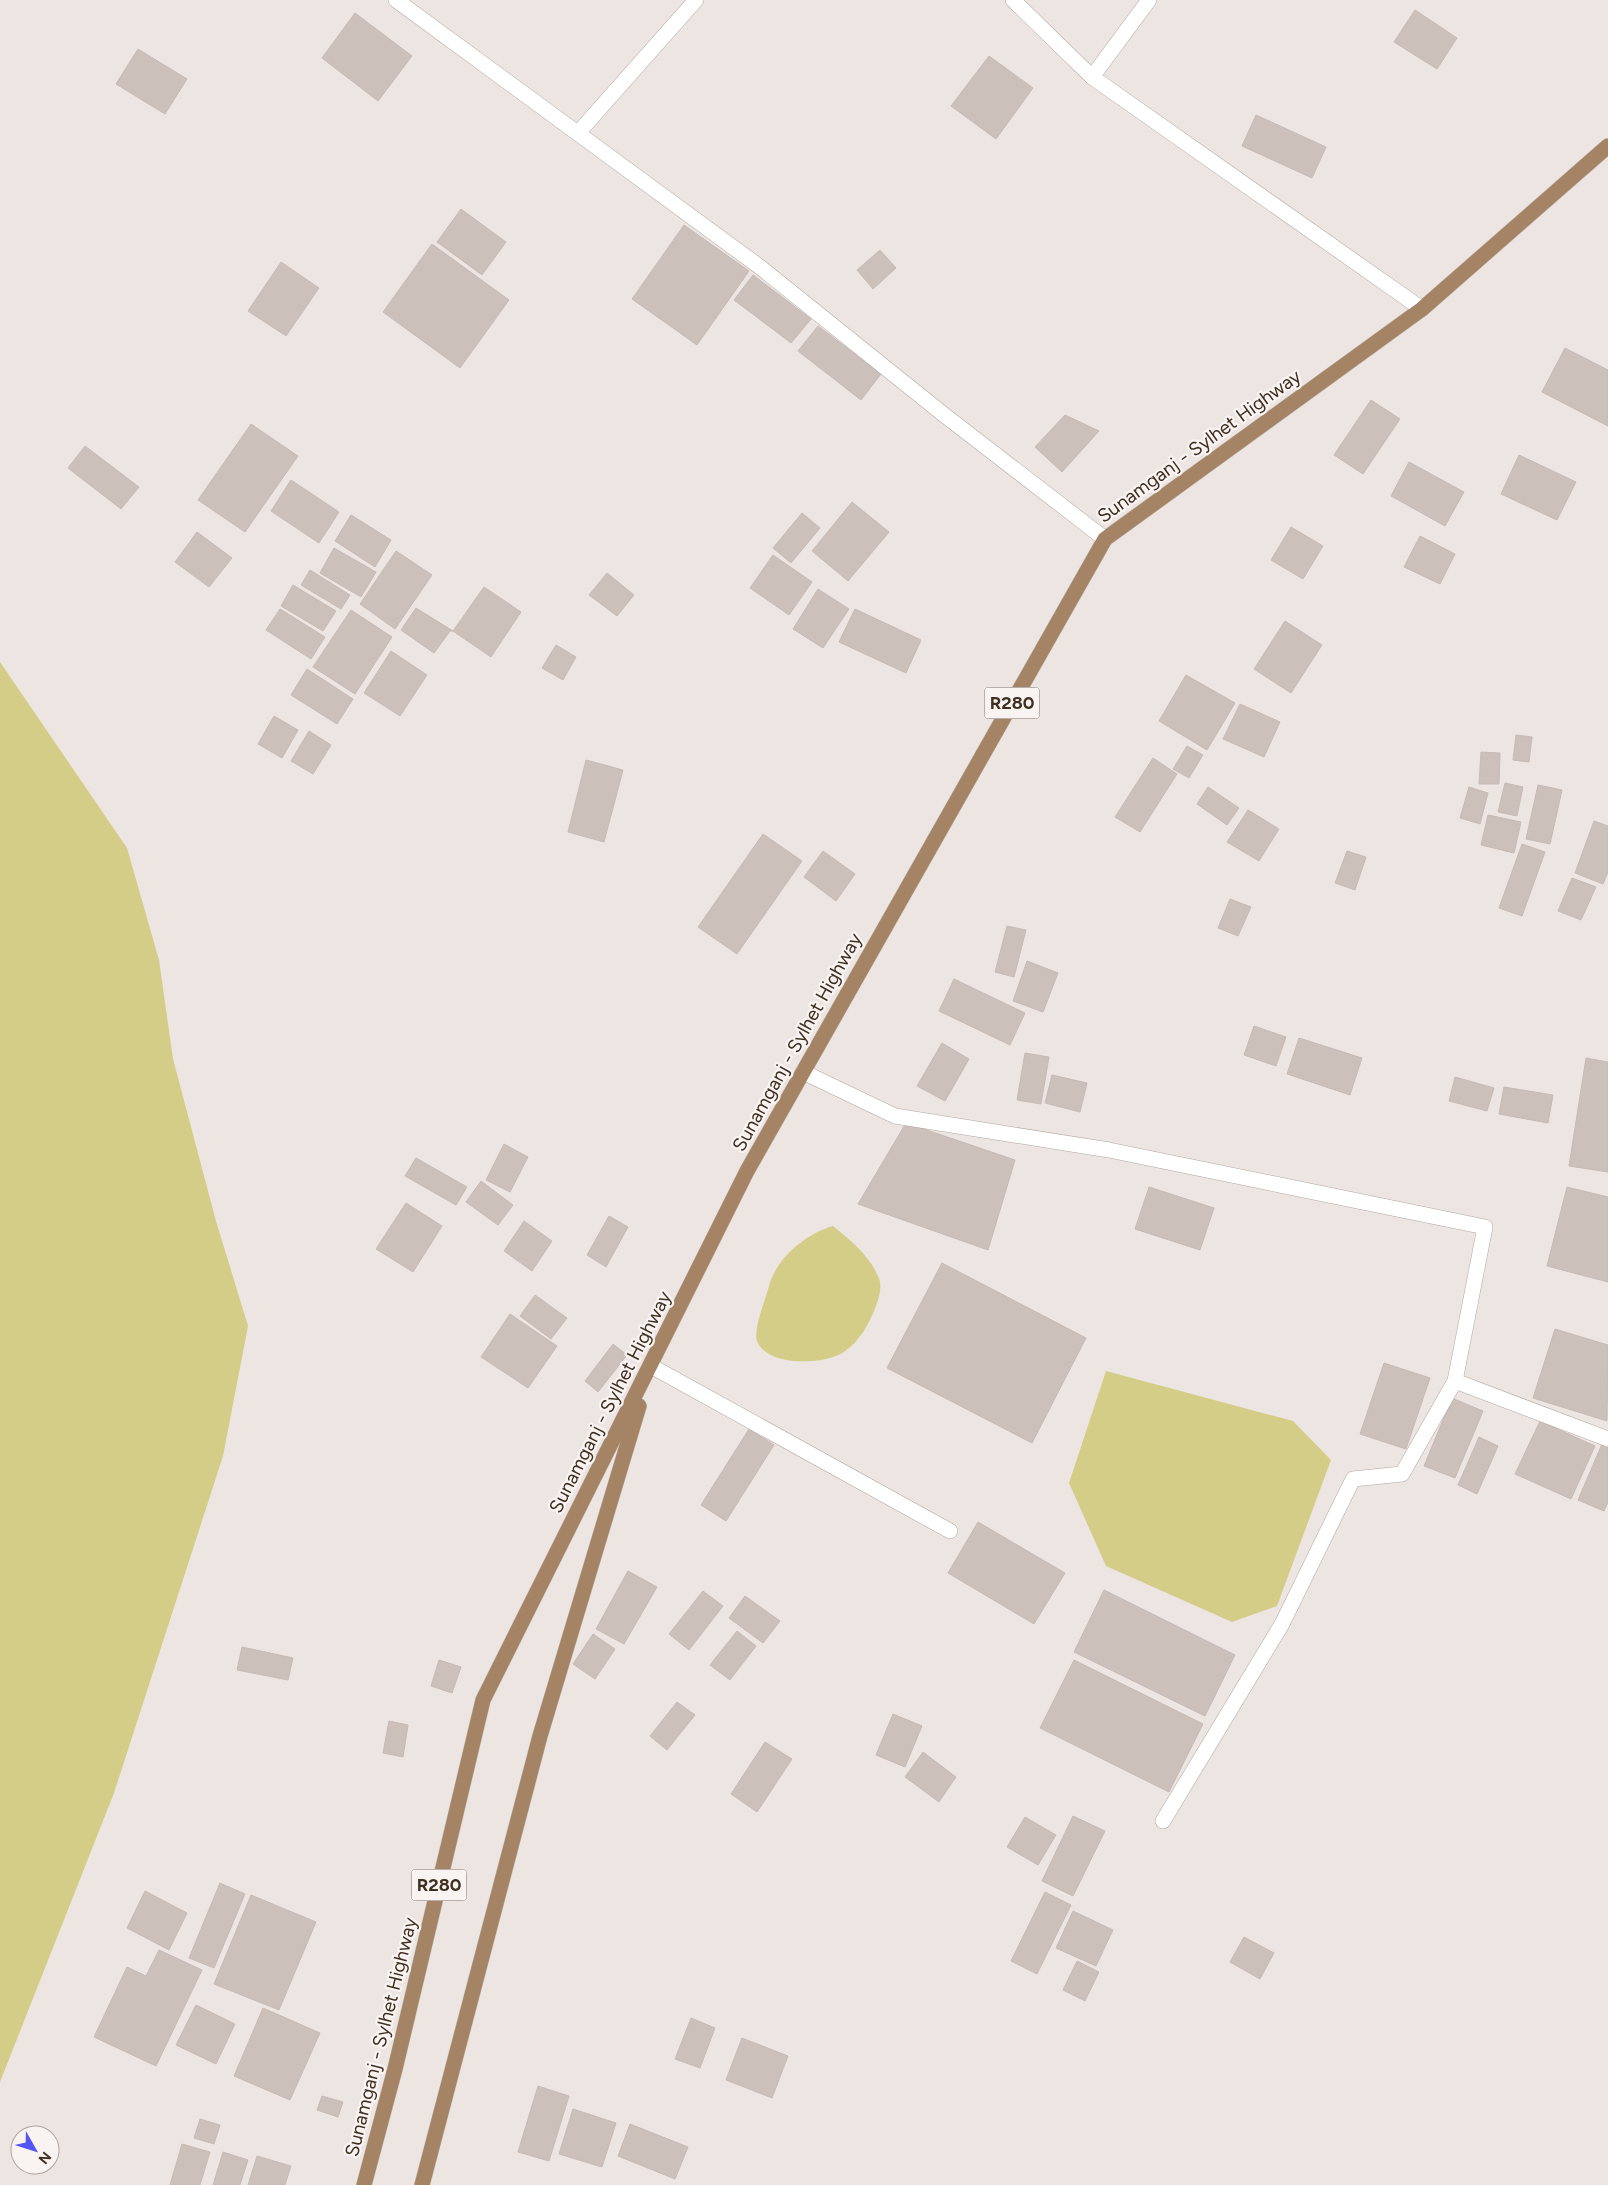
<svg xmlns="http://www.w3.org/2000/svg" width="1608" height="2185" viewBox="0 0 1608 2185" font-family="Figtree,sans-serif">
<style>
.water{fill:#d4cd87}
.building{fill:#cbc0ba;stroke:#c7bab4}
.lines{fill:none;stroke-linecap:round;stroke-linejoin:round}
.minor-casing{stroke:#b2a7a0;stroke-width:16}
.primary-casing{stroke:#c5c1bc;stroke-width:16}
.minor{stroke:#fff;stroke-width:15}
.primary{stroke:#a48464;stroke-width:15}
.labels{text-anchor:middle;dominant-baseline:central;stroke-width:4.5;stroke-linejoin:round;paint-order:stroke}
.shield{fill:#f9f4f2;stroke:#766a60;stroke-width:1}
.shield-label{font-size:18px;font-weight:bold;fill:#3e2f21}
.street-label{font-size:19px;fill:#3e2f21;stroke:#f9f4f2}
</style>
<rect width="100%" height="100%" fill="#ede5e2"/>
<g class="water">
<path d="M0,662L127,848L159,960L173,1059L216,1221L248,1326L223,1456L114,1793L0,2082Z"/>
<path d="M833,1226C850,1240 869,1255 878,1276C883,1286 879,1297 876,1306C869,1324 860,1341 844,1352C825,1365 767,1367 757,1341C753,1330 766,1298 769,1286C777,1257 806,1234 833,1226Z"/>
<path d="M1106,1371L1293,1421L1331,1460L1277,1606L1232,1622L1106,1566L1069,1483Z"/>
</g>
<g class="building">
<path d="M1415,10L1457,38L1437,69L1394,42Z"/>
<path d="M355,13L412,56L378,101L322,58Z"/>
<path d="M138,49L187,79L165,114L116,84Z"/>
<path d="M989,56L1033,88L996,139L951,106Z"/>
<path d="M1256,115L1326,147L1312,178L1242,146Z"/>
<path d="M461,209L506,242L482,275L437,242Z"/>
<path d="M684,225L749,271L697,345L632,299Z"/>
<path d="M432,244L509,300L460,368L383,312Z"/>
<path d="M880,250L896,268L873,289L857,270Z"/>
<path d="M281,262L319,288L286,336L248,311Z"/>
<path d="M753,275L811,319L791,343L734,300Z"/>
<path d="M818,326L881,374L861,400L798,351Z"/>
<path d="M1565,348L1608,370V426L1542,392Z"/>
<path d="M1371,400L1400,419L1363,474L1334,455Z"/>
<path d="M1065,415L1099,431L1062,472L1035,447Z"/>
<path d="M251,424L298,456L245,532L198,500Z"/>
<path d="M85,446L139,487L121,509L68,468Z"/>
<path d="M1519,455L1576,482L1557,520L1501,494Z"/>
<path d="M1409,462L1464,492L1445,526L1391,496Z"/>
<path d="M291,480L339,512L319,543L271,511Z"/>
<path d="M852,502L889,532L848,581L812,551Z"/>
<path d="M802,513L820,528L791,563L773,548Z"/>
<path d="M351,515L391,540L375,567L335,541Z"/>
<path d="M1291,527L1323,546L1303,579L1271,560Z"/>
<path d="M197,532L232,558L209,587L175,562Z"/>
<path d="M1420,536L1455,554L1440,584L1404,567Z"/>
<path d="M334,548L376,572L361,597L320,573Z"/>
<path d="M396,551L432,575L395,629L360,604Z"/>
<path d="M773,555L812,582L789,615L750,588Z"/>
<path d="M310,570L350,595L341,609L301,585Z"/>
<path d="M607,573L634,595L617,616L589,595Z"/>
<path d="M293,585L336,611L323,631L281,606Z"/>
<path d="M484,587L521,612L491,657L453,631Z"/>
<path d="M818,589L849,609L823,648L793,629Z"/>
<path d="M416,608L453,631H450L434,653L401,630Z"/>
<path d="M280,609L325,637L311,659L266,630Z"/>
<path d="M855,609L921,640L906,673L839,642Z"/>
<path d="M351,610L392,637L355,694L313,667Z"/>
<path d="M1285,621L1322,645L1291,693L1254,669Z"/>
<path d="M556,645L576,657L563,680L542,668Z"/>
<path d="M391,651L427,675L400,716L364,693Z"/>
<path d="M307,669L353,699L337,724L291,695Z"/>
<path d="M1186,675L1235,703L1207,750L1159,721Z"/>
<path d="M1240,704L1280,722L1264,757L1223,739Z"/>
<path d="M274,716L298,730L282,758L258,744Z"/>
<path d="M309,731L331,745L313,774L291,761Z"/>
<path d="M1516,735L1532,737L1529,762L1513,760Z"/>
<path d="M1187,746L1203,755L1189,778L1173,769Z"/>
<path d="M1481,752L1500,753L1499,784H1479Z"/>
<path d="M1153,758L1177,774L1140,832L1115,817Z"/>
<path d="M586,760L623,770L604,842L568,832Z"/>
<path d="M1505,783L1523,787L1517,816L1498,812Z"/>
<path d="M1538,785L1562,790L1550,844L1526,839Z"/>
<path d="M1208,787L1239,808L1227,825L1197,804Z"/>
<path d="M1469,787L1488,793L1480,824L1460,818Z"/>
<path d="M1248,810L1279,829L1259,861L1227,842Z"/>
<path d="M1488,815L1521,822L1514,853L1481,845Z"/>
<path d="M1594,821L1608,826V872L1603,884L1575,873Z"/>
<path d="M763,834L802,861L737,954L698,927Z"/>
<path d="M1522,844L1545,852L1522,916L1499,908Z"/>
<path d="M823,851L855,874L836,901L804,877Z"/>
<path d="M1347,851L1366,857L1355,890L1335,883Z"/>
<path d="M1572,878L1596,887L1581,920L1558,911Z"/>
<path d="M1230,899L1251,907L1238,936L1218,928Z"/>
<path d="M1007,926L1026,930L1014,977L995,972Z"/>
<path d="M1027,961L1058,973L1043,1012L1013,1001Z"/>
<path d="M954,979L1025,1013L1010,1045L939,1011Z"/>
<path d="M1254,1026L1286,1037L1276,1066L1244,1055Z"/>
<path d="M1299,1038L1362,1058L1350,1095L1287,1074Z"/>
<path d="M942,1043L969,1059L945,1101L917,1086Z"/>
<path d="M1025,1053L1049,1057L1041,1104L1017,1100Z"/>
<path d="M1586,1058L1608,1062V1172L1569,1166Z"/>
<path d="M1052,1075L1087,1083L1080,1112L1045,1103Z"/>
<path d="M1455,1077L1494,1088L1487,1111L1449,1101Z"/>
<path d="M1504,1087L1553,1095L1548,1123L1499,1114Z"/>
<path d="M906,1123L1015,1160L988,1250L858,1204Z"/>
<path d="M504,1144L528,1157L510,1192L486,1180Z"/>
<path d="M416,1158L467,1187L456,1205L405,1176Z"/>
<path d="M481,1181L513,1205L498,1225L466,1202Z"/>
<path d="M1149,1187L1214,1208L1200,1250L1135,1229Z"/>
<path d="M1567,1187L1608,1197V1282L1547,1266Z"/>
<path d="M406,1203L442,1226L413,1272L376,1249Z"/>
<path d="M609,1216L628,1227L606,1267L587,1255Z"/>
<path d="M524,1221L552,1241L532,1271L504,1251Z"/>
<path d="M942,1263L1086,1338L1032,1443L887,1368Z"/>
<path d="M535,1295L567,1318L551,1339L520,1316Z"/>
<path d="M510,1314L557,1346L528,1388L481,1357Z"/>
<path d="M1555,1329L1608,1345L1607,1421L1533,1398Z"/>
<path d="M613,1344L627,1355L598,1392L585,1381Z"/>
<path d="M1384,1363L1430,1378L1406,1449L1360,1434Z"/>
<path d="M1452,1398L1483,1411L1455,1478L1424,1466Z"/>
<path d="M1540,1421L1595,1446L1571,1499L1515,1474Z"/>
<path d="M749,1429L774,1445L726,1521L701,1505Z"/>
<path d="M1479,1437L1498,1446L1477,1494L1458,1485Z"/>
<path d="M1602,1444L1608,1447V1502L1604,1511L1578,1500Z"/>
<path d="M978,1522L1065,1573L1034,1624L948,1573Z"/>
<path d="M628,1571L657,1587L624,1644L596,1629Z"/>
<path d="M1104,1590L1235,1655L1205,1716L1074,1652Z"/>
<path d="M703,1591L723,1606L689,1650L669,1634Z"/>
<path d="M745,1596L780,1621L763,1643L729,1618Z"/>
<path d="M737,1631L756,1646L730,1680L710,1665Z"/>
<path d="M593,1634L615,1649L595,1679L573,1664Z"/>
<path d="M242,1647L293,1658L288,1680L237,1670Z"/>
<path d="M439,1660L461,1667L452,1693L431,1686Z"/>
<path d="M1074,1660L1203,1724L1169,1792L1040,1728Z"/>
<path d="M677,1702L695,1715L667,1750L650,1736Z"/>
<path d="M893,1714L922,1726L905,1767L876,1755Z"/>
<path d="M389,1721L408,1725L403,1757L383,1753Z"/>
<path d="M765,1742L792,1759L757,1812L731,1794Z"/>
<path d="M923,1752L956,1777L939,1802L905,1777Z"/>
<path d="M1073,1816L1105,1831L1073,1896L1042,1881Z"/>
<path d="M1025,1817L1056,1835L1038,1865L1007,1847Z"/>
<path d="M220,1883L245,1894L214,1968L189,1958Z"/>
<path d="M145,1891L187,1913L169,1950L127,1928Z"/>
<path d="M1045,1892L1071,1905L1037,1974L1011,1961Z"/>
<path d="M251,1895L316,1922L279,2010L214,1984Z"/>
<path d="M1073,1911L1113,1930L1096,1966L1056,1948Z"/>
<path d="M1244,1937L1274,1953L1260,1979L1230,1962Z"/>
<path d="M159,1950L202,1970L156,2066L94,2037L127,1967L146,1976Z"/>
<path d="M1077,1961L1099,1972L1085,2001L1063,1990Z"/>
<path d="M196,2005L235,2024L216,2064L176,2045Z"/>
<path d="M263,2008L320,2033L290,2100L234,2076Z"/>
<path d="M691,2018L715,2028L700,2068L675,2059Z"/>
<path d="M742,2038L788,2056L772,2098L726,2080Z"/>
<path d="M538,2086L569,2096L549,2161L518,2152Z"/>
<path d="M322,2096L343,2102L338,2117L317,2110Z"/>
<path d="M573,2109L616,2123L602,2167L559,2154Z"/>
<path d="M200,2119L220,2125L214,2144L194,2138Z"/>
<path d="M630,2124L688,2147L675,2179L618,2156Z"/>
<path d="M182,2144L210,2152L200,2185H170Z"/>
<path d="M223,2152L248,2160L240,2185H213Z"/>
<path d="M257,2156L291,2166L285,2185H248Z"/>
</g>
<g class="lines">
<g class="minor-casing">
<g id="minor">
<path d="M396,0L760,267L943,414L1105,539"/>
<path d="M1013,0L1092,77L1422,309"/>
<path d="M1092,77L1149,0"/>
<path d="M578,133L696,0"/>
<path d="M803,1072L895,1116L1109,1150L1485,1227L1455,1381L1608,1439"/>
<path d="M651,1366L950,1531"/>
<path d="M1163,1821L1282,1624L1353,1479L1402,1474L1455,1381"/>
</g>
</g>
<g class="primary-casing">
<g id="primary">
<path d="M364,2185L395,2069L483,1700L747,1171L1105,539L1422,309L1608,146"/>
<path d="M422,2185L540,1736L639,1406"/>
</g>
</g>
<use href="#minor" class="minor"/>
<use href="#primary" class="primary"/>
</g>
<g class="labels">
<g class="shield">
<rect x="984.5" y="687.5" width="55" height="31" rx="4"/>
<rect x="411.5" y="1869.5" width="55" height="31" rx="4"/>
</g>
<g class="shield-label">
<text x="1012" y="703">R280</text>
<text x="439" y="1885">R280</text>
</g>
<g class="street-label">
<text transform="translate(1199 446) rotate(-36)">Sunamganj - Sylhet Highway</text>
<text transform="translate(797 1042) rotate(-61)">Sunamganj - Sylhet Highway</text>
<text transform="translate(610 1402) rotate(-63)">Sunamganj - Sylhet Highway</text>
<text transform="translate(381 2037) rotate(-76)">Sunamganj - Sylhet Highway</text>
</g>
</g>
<g transform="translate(35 2150) rotate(129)"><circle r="24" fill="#f9f4f2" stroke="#aea59e"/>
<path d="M0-4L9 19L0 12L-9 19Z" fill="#5455f8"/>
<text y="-8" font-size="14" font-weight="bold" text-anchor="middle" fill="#3e2f21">N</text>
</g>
</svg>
